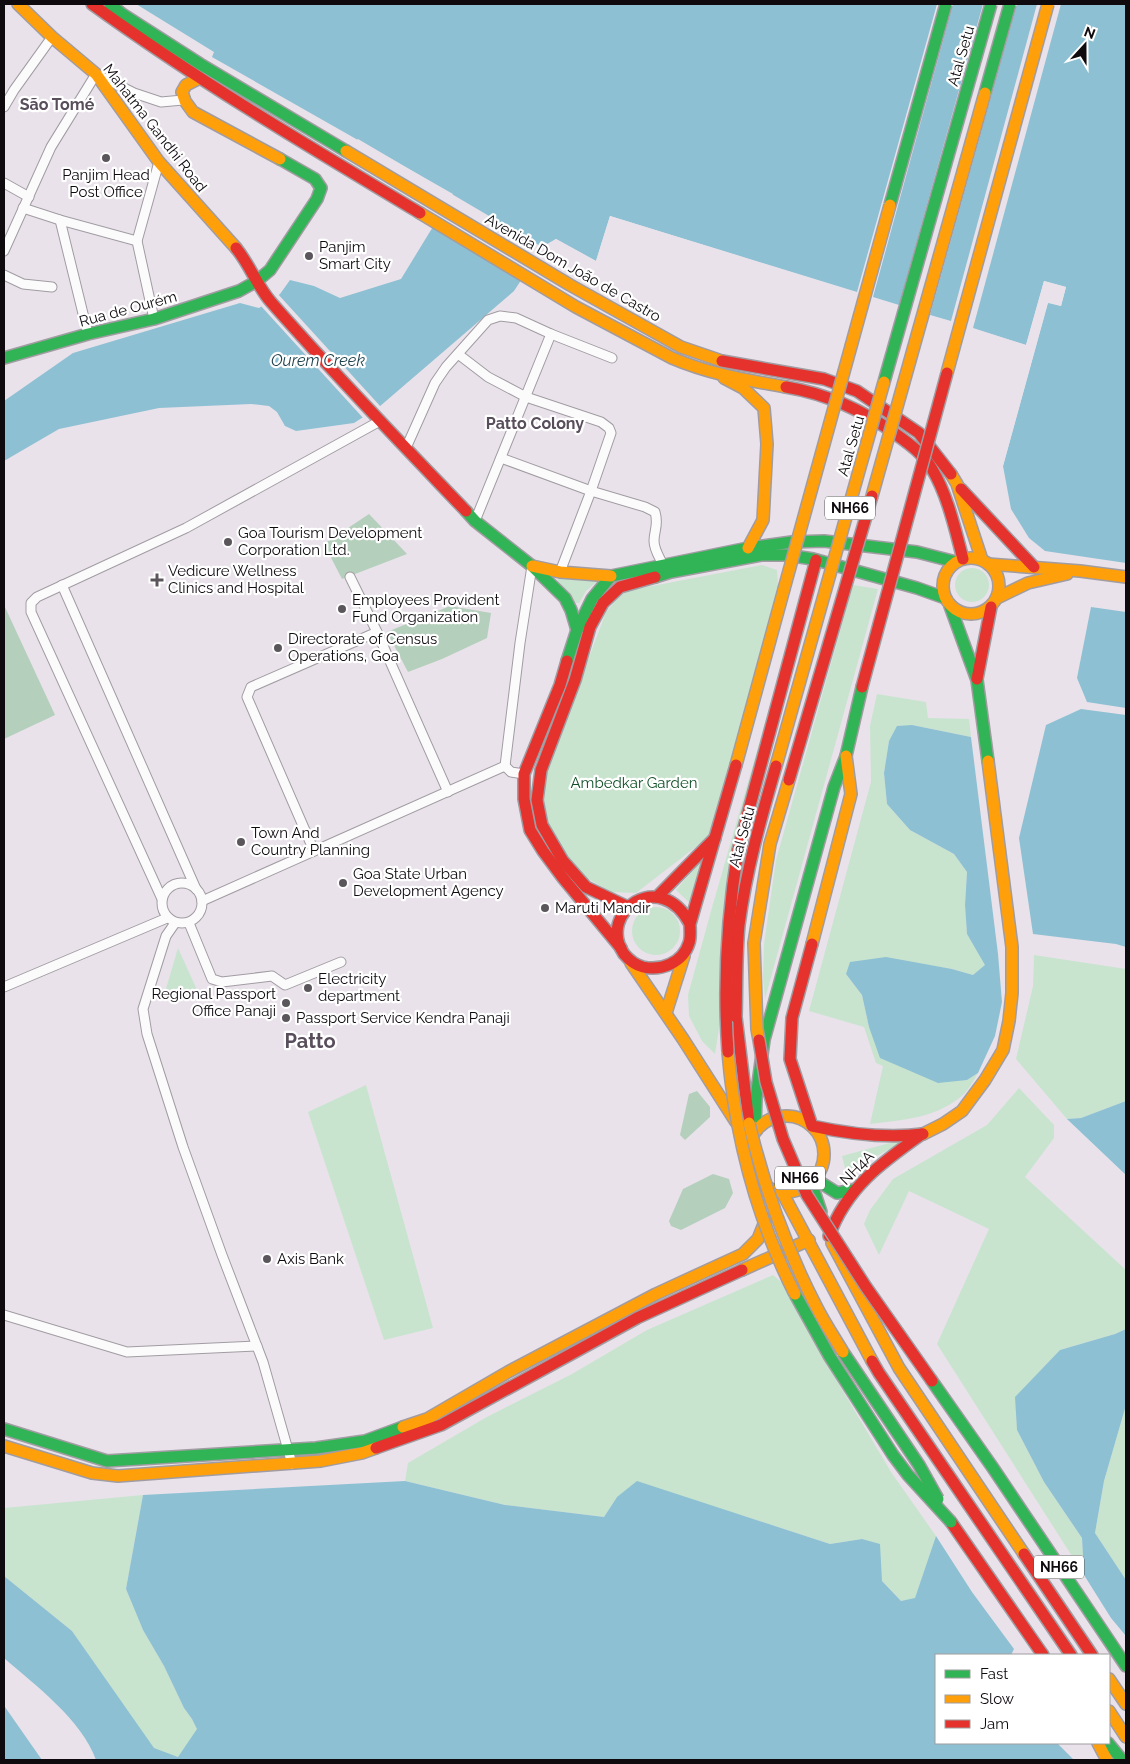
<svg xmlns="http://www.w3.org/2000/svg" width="1130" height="1764" viewBox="0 0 1130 1764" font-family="Raleway,sans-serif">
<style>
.green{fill:#c8e4cf}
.forest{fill:#b4cfbb}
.water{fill:#8dc0d3}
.pier{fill:#e9e2ea}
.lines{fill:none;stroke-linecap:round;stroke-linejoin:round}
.street-casing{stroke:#a19ca2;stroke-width:11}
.fast-casing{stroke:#a19ca2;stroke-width:14}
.slow-casing{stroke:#a19ca2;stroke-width:14}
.jam-casing{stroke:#a19ca2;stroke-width:14}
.street{stroke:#fcfbfc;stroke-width:9}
.fast{stroke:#30b455;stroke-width:11}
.slow{stroke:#ff9f0a;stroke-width:11}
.jam{stroke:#e5322d;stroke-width:11}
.fast-bridge-casing{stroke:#a19ca2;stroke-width:14;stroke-linecap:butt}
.slow-bridge-casing{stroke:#a19ca2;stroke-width:14;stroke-linecap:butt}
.jam-bridge-casing{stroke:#a19ca2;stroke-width:14;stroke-linecap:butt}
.fast-bridge{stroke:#30b455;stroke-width:11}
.slow-bridge{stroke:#ff9f0a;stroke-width:11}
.jam-bridge{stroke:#e5322d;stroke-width:11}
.poi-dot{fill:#5b565b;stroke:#fff;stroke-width:2}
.labels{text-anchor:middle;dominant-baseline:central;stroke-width:4.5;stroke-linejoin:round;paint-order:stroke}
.shield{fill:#fff;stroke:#565456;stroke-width:1}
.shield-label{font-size:14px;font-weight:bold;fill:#0e0a0e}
.street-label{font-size:15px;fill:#0e0a0e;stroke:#fff}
.poi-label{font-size:15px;fill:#0e0a0e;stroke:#fff;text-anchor:start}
.park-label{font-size:15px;fill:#114f27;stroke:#fff}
.neighbourhood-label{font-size:16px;font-weight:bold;fill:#594e5b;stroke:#fff}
.water-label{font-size:16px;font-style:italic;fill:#1b3e49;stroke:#fff}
.district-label{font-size:20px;font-weight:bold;fill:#594e5b;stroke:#fff}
</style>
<rect width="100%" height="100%" fill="#e9e2ea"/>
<g class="green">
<path d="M762,565L777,570L778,585L710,836L636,893L612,892L588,879L568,861L557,841L546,819L544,805L543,792L546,772L606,612L617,599L626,591Z"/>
<circle cx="972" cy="585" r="17"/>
<path d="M561,577L572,580L601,578L586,591L579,603H575L557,582L558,578Z"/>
<path d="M853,585L878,589L765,999L763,977L764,944L776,860Z"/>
<path d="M804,587L746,811L720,1022L715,1054L702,1041L689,1016L688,995L711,911Z"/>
<path d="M877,694L926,702L928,718L969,719L971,737L912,725L889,741L884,773L887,804L910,830L954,854L967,872L965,905L967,934L986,965L973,975L952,969L928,965L846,974L862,995L869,1027L967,1080L978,1073C974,1080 970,1087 965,1093C939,1118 903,1120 870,1124L883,1066L876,1063L864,1027L809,1011L871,782L870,726Z"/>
<path d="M704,859L692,905L676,890L701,861Z"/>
<circle cx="656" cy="931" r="24"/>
<path d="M178,948L197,990L163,999Z"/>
<path d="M1034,955L1126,969V1101L1081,1118L1067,1119L1016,1059L1033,986Z"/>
<path d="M366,1085L433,1328L384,1340L308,1112Z"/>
<path d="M1019,1088L1054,1125V1138L1025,1177L1126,1270V1329L1115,1334L1060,1350L1016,1397L1017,1430L1044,1482L1082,1538L1084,1575L937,1344L989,1229L909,1191L879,1255L864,1224L870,1210L893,1179L987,1125Z"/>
<path d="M915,1136L846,1172L842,1156Z"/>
<path d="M773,1275L786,1286L837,1381L891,1472L936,1536L915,1599L901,1601L882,1581L862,1539L830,1544L741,1515L617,1497L604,1517L505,1505L405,1481L408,1463L485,1418L572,1374L647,1330Z"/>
<path d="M1126,1405V1580L1095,1533L1104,1481Z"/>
<path d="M143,1495L126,1589L143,1630L164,1666L184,1708L192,1719L198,1730L178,1757L154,1749L72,1631L4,1576V1508Z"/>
</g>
<g class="forest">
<path d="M369,514L407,554L342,579L324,544Z"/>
<path d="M4,605L55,715L4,739Z"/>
<path d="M450,606L491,613L487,638L442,659L408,672L387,632Z"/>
<path d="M697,1091L710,1107V1117L685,1140L680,1135L689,1094Z"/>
<path d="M713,1174L729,1179L733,1193L725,1208L681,1230L671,1226L669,1221L683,1189Z"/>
</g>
<g class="water">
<path d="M136,4H1126V563L1045,551L1029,538L1011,509L1003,466L1048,302L1061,306L1066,287L1044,281L1026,345L610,216L596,261L556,239L543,247L514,291L379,407L354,423L296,431L285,426L277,412L269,406L251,404L159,408L59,429L4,461V401L73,353L240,303L259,308L280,294L290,280L314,286L340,298L401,279L453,194L212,57L214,52Z"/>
<path d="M1091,607L1126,612V708L1087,702L1077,678Z"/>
<path d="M1081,709L1126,715V947L1116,944L1033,934L1019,838L1046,725Z"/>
<path d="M912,725L971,737L998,954L1002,1002L995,1036L978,1073L967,1080L938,1083L880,1058L869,1027L862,995L846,974L850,962L886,957L952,969L973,975L985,965L967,934L965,905L967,872L954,854L910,830L887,804L884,773L889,741L897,726Z"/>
<path d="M1126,1101V1175L1067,1119L1081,1118Z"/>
<path d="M1126,1329V1405L1104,1481L1095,1533L1126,1580V1636L1111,1618L1084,1575L1082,1538L1044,1482L1017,1430L1015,1397L1060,1350L1115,1334Z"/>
<path d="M405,1481L505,1505L604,1517L617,1497L637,1481L830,1544L862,1539L880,1544L882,1581L901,1601L915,1598L936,1536L972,1592L1014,1649L1011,1655H936V1743H1057L1074,1760H96C82,1720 35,1685 4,1658V1576L72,1631L154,1748L178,1757L197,1729L192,1719L184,1708L164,1666L143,1630L126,1589L143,1495Z"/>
<path d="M4,1705L5,1707L42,1760H4Z"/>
</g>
<g class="pier">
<path d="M937,4H953L873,297L899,305L983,4H1017L930,315L951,321L1037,4H1061L973,328L1026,345L1044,281L1066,287L1061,306L1048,303L1003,466L1001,465L1046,302L1049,300L1059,303L1063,289L1046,284L1029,346L1026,347L612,219L597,263H594L556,242L544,249L523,282L431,226L450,194L356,141L358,139L542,247L556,239L596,261L610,216L857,292Z"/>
<path d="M277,293L381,407L371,415L364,419L260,305Z"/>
</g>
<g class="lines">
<g class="street-casing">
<g id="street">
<path d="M4,107L14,90L52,37"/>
<path d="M4,183L29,197"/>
<path d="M23,208L60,220L137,241"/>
<path d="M60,220L88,334"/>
<path d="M4,251L51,147L96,74L134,93L161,102L183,100"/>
<path d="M4,275L23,284L52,287"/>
<path d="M154,319L137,241L159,162"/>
<path d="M458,354L488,377L526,397L601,422L609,428L611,433L591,491L560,572"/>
<path d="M406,448L435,383L446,367L488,320L500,316L516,318L551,334L612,358"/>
<path d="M501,458L591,491L645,507L655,512C659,525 654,530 654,541C654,550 660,558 663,565"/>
<path d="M475,521L551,334"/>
<path d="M350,577L377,632L448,792"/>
<path d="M62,585L196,889"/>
<path d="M505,766L520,643L532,566"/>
<path d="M505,766L511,772L524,774"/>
<path d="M314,851L247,697L251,687L377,632"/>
<circle cx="182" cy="903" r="20"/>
<path d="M162,899L31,612V603L37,597L186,528L380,421"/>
<path d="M202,901L505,766"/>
<path d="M175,923L166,936L143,1009L147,1034L183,1147L222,1255L263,1362L292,1464"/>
<path d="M189,923L212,979L222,982L272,976L285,985L341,962"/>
<path d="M4,987L167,918"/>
<path d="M4,1315L127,1352L257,1346"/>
</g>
</g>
<g class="fast-casing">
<g id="fast">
<path d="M110,4L122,14L200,64L346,151"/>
<path d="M4,358L88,334L154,319L239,291L257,281L270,270L317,199L321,188L315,179L280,159"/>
<path d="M466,511L475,521L532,566L565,598L571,610L577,630"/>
<path d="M655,577L671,572L761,555H787L813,559L917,588L945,598"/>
<path d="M950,606L977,680L988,761"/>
<path d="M567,661L577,630L592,599L611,576L748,548L792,542L824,541L917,552L956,562"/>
<path d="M755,1131L756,1098L764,1040L834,787L846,756L862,687"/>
<path d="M815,1179L837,1193L854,1190"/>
<path d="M811,1182L821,1212"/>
<path d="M932,1381L993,1468L1126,1666"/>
<path d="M4,1429L107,1461L316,1448L365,1441L403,1427"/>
<path d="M1108,1743L1122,1760"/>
</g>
</g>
<g class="slow-casing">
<g id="slow">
<path d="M18,4L52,37L96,74L159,162L236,248"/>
<path d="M198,79L186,85L182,92L185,101L193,112L280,159"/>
<path d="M346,151L570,285L681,347L722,361"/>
<path d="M420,213L576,307L672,358C709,374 747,380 786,387"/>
<path d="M724,378L743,388L764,408L767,444L763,520L748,548"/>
<path d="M951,474L957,484L982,560"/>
<circle cx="971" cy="586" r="28"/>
<path d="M988,564L1080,571L1126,577"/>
<path d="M532,566L560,572L611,576"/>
<path d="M997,598L1028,583L1067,574"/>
<path d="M736,765L784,589"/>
<path d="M812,944L851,794L846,756"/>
<path d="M631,963L683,1039L736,1122"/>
<path d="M666,1013L684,956"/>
<circle cx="786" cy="1154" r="38"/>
<path d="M923,1134L943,1124L962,1111L985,1080L1003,1050L1009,1021L1012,993V947L988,761"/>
<path d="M782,1192L872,1361"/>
<path d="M832,1243L899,1368L1024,1554"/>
<path d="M742,1270L809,1240"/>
<path d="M403,1427L427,1419L508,1372L656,1294L743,1254L758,1239L766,1219"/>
<path d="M4,1446L92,1473L118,1476L321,1461L362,1453L376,1448"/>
<path d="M1109,1679L1126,1704"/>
<path d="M1109,1711L1126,1737"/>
<path d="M1098,1743L1107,1760"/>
</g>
</g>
<g class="jam-casing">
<g id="jam">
<path d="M92,4C197,80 308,146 420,213"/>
<path d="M236,248C250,265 257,286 271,302C334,374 400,442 466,511"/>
<path d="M722,361L824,379L857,391L919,433L951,474"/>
<path d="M786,387C828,394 863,410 897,435C911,445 923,454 932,469C948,496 955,529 963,559"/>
<path d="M961,489L1034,567"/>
<path d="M567,661L560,685L524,774V799L530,830L543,851L563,878L621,948"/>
<path d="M977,679L991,607"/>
<path d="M738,850L816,560"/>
<path d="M657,897L715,838"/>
<path d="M628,907L586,887L563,861L542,825L537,800L541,770L575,680L590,627L603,603L620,587L655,577"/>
<path d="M690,924C661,867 596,912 624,954C629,960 635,965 643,967C661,971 683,963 689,943C691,938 690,930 690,924L736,765"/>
<path d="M812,944L792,1018L790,1059L812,1126C849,1134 886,1139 923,1134"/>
<path d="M736,1017L749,1123"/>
<path d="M829,1236C847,1187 881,1163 922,1134"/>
<path d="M872,1361L879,1373L1071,1655"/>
<path d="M376,1448L441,1425L637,1318L742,1270"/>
<path d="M951,1522L1043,1655"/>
<path d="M1024,1554L1092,1655"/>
</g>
</g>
<use href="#street" class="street"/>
<use href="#fast" class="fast"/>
<use href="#slow" class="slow"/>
<use href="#jam" class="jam"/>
<g class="fast-bridge-casing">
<g id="fast-bridge">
<path d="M985,93L1010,4"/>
<path d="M890,205L946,4"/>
<path d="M884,382L991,4"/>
<path d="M795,1294L830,1357L893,1455L908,1475L951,1522"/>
<path d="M843,1352L919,1465L938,1499"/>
</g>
</g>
<g class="slow-bridge-casing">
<g id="slow-bridge">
<path d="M947,373L1048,4"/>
<path d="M872,496L985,93"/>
<path d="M784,589L890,205"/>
<path d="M776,766L884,382"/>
<path d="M759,1040L757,1029L754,943L770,844L789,780"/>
<path d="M728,1052C735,1135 757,1219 795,1294"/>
<path d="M749,1123C764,1186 786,1248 816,1306C824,1322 834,1337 843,1352"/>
</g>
</g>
<g class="jam-bridge-casing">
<g id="jam-bridge">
<path d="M862,687L947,373"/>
<path d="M789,780L872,496"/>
<path d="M736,1017C737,986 736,956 739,925C746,871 761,818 776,766"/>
<path d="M759,1040L766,1082L783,1139L807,1195L866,1287L932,1381"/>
<path d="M728,1052C723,983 727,917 738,850"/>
</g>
</g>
<use href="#fast-bridge" class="fast-bridge"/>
<use href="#slow-bridge" class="slow-bridge"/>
<use href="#jam-bridge" class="jam-bridge"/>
</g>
<g class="poi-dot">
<circle cx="106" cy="158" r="5"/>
<circle cx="309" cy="256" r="5"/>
<circle cx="228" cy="542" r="5"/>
<path d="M154.5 572.5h5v5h5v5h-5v5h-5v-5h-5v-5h5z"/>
<circle cx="342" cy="609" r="5"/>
<circle cx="278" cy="648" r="5"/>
<circle cx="241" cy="842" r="5"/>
<circle cx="343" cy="883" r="5"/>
<circle cx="545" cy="908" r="5"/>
<circle cx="308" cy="988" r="5"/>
<circle cx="286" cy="1003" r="5"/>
<circle cx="286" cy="1018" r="5"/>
<circle cx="267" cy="1259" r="5"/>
</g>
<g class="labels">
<g class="shield">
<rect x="825" y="496.5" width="50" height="23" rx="4"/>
<rect x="775" y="1166.5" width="50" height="23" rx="4"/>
<rect x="1034" y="1555.5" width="50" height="23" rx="4"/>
</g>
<g class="shield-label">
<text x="850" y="508">NH66</text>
<text x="800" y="1178">NH66</text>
<text x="1059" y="1567">NH66</text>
</g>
<g class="street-label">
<text transform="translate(961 56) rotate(-74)">Atal Setu</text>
<text transform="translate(155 128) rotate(52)">Mahatma Gandhi Road</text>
<text transform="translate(573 268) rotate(30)">Avenida Dom João de Castro</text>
<text transform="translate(128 309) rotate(-15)">Rua de Ourém</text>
<text transform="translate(851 446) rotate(-74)">Atal Setu</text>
<text transform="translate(742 837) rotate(-75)">Atal Setu</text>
<text transform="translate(857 1168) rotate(-45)">NH4A</text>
</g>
<g class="poi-label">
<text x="106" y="175" text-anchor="middle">Panjim Head<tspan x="106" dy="17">Post Office</tspan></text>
<text x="319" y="247">Panjim<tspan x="319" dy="17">Smart City</tspan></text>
<text x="238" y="533">Goa Tourism Development<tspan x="238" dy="17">Corporation Ltd.</tspan></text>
<text x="168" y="571">Vedicure Wellness<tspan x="168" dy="17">Clinics and Hospital</tspan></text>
<text x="352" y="600">Employees Provident<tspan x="352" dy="17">Fund Organization</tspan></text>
<text x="288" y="639">Directorate of Census<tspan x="288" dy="17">Operations, Goa</tspan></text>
<text x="251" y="833">Town And<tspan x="251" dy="17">Country Planning</tspan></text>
<text x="353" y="874">Goa State Urban<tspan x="353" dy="17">Development Agency</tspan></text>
<text x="555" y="908">Maruti Mandir</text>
<text x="318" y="979">Electricity<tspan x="318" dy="17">department</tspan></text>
<text x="276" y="994" text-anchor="end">Regional Passport<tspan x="276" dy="17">Office Panaji</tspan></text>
<text x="296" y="1018">Passport Service Kendra Panaji</text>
<text x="277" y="1259">Axis Bank</text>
</g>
<g class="park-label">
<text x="634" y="783">Ambedkar Garden</text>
</g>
<g class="neighbourhood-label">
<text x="57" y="104">São Tomé</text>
<text x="535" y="423">Patto Colony</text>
</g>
<g class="water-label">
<text x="318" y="360">Ourem Creek</text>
</g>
<g class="district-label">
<text x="310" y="1041">Patto</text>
</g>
</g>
<rect width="1130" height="1764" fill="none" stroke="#0e0a0e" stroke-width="10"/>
<rect x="935" y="1654" width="175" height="90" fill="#ffffff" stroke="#9f9d9f"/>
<rect x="945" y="1670" width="25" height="8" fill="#30b455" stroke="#9f9d9f"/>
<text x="980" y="1679" font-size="15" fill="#0e0a0e">Fast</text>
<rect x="945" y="1695" width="25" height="8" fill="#ff9f0a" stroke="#9f9d9f"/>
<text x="980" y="1704" font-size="15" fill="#0e0a0e">Slow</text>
<rect x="945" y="1720" width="25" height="8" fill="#e5322d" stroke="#9f9d9f"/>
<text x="980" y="1729" font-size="15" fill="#0e0a0e">Jam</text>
<g transform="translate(1085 45) rotate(21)" stroke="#ffffff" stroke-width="4" paint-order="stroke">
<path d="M0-4L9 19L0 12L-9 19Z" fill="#0e0a0e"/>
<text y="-8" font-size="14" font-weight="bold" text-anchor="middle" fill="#0e0a0e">N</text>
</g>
</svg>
